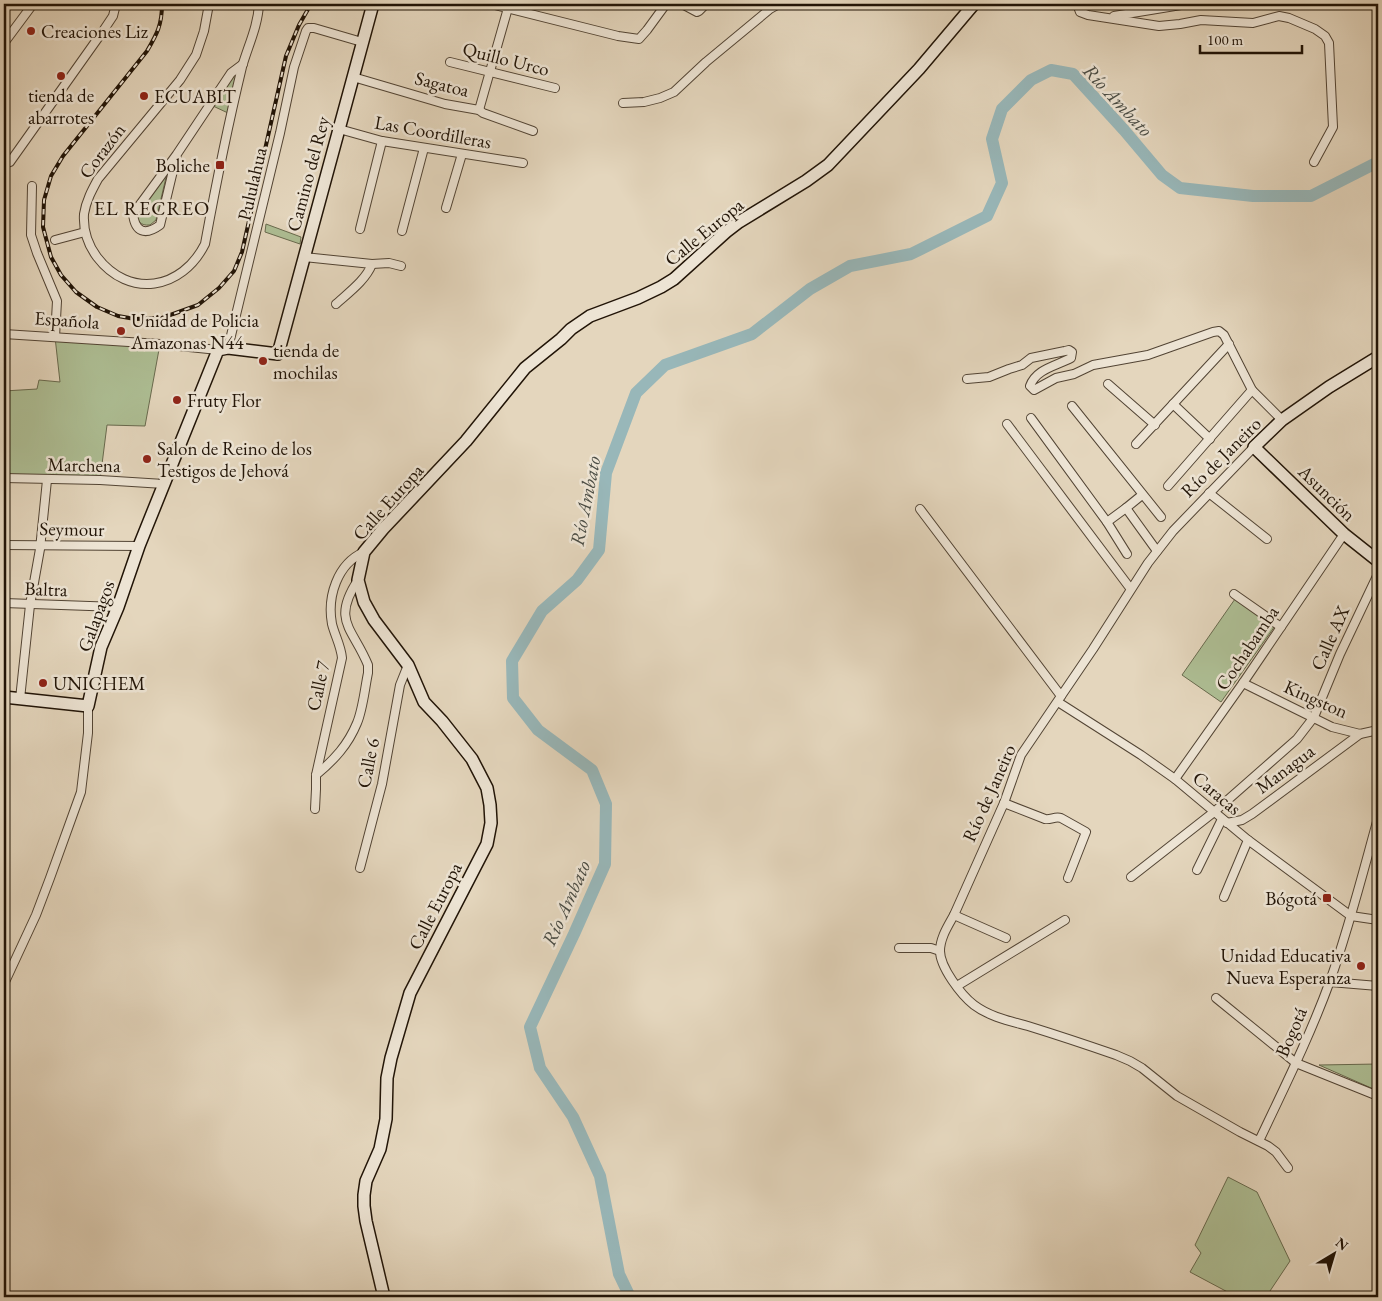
<svg xmlns="http://www.w3.org/2000/svg" width="1382" height="1301" viewBox="0 0 1382 1301" font-family="'EB Garamond',serif">
<style>
.green{fill:#aebf95;stroke:#686a4e}
.lines{fill:none;stroke-linecap:round;stroke-linejoin:round}
.river{stroke:#98b7b9;stroke-width:12}
.street-casing{stroke:#524434;stroke-width:10}
.secondary-casing{stroke:#211407;stroke-width:14}
.street{stroke:#ede4d4;stroke-width:8}
.secondary{stroke:#ede4d4;stroke-width:11}
.rail-casing{stroke:#211407;stroke-width:4}
.rail{stroke:#ede4d4;stroke-width:2;stroke-dasharray:5.5;stroke-linecap:butt}
.poi-dot{fill:#8f2418;stroke:#ede4d4;stroke-width:2}
.labels{text-anchor:middle;dominant-baseline:central;stroke-width:5;stroke-linejoin:round;paint-order:stroke}
.poi-label{font-size:19px;fill:#211407;stroke:#ede4d4;text-anchor:start}
.street-label{font-size:19px;fill:#211407;stroke:#ede4d4}
.water-label{font-size:20px;font-style:italic;fill:#4b4d45;stroke:#ede4d4}
.neighbourhood-label{font-size:20px;letter-spacing:1px;fill:#211407;stroke:#ede4d4}
</style>
<rect width="100%" height="100%" fill="#e4d6bd"/>
<filter id="stains"><feTurbulence type="fractalNoise" baseFrequency=".004" numOctaves="4"/><feColorMatrix values="0 0 0 0 .2 0 0 0 0 .09 0 0 0 0 .02 0 0 0 .5 -.17"/></filter>
<radialGradient id="worn" r=".72"><stop offset=".6" stop-color="#630" stop-opacity="0"/><stop offset="1" stop-color="#630" stop-opacity=".3"/></radialGradient>
<g class="green">
<path d="M233,74L236,76L228,113L213,106Z"/>
<path d="M168,169L156,220L150,225C140,226 138,221 136,213Z"/>
<path d="M266,224L301,237L300,244L265,232Z"/>
<path d="M55,337L160,344L145,426L107,425L100,480L4,479L8,448L4,447V391L37,389L39,380L60,382Z"/>
<path d="M1235,599L1275,626L1221,702L1182,675Z"/>
<path d="M1378,1064V1091L1319,1065Z"/>
<path d="M1228,1177L1257,1192L1290,1261L1266,1297H1237L1190,1272L1201,1253L1195,1245Z"/>
</g>
<g class="lines">
<path class="river" d="M630,1297L619,1274L600,1176L573,1117L540,1068L530,1027L574,934L605,864L606,804L592,770L538,730L513,698L512,661L542,611L577,580L599,550L606,473L636,393L665,365L752,334L810,289L850,266L911,254L987,216L1002,183L992,139L1002,109L1031,80L1051,70L1073,74L1124,130L1162,175L1180,188L1253,196H1311L1378,162"/>
<g class="street-casing">
<g id="street">
<path d="M209,4L204,31L196,55L180,80L98,179C92,190 86,201 84,214C83,230 88,245 97,257C129,299 182,290 205,244C216,184 228,125 242,67C248,46 258,26 259,4"/>
<path d="M491,4L618,36L639,39L647,30L666,4"/>
<path d="M682,4L697,12L699,11L706,4"/>
<path d="M1077,4L1080,12L1088,15L1159,26L1180,24L1201,20L1253,23L1279,16L1289,18L1315,29L1325,36L1329,43L1333,127L1314,162"/>
<path d="M1114,16L1187,4"/>
<path d="M4,43L33,4"/>
<path d="M450,62L555,88"/>
<path d="M353,77L445,104L479,110L483,113L533,131"/>
<path d="M623,103L644,102L660,98L674,92L706,62L770,9L779,4"/>
<path d="M479,110L508,8"/>
<path d="M339,129L382,141L523,163"/>
<path d="M177,154L133,214C135,232 145,236 160,225L177,154L231,73L243,64"/>
<path d="M4,164L10,162L103,31L113,16L116,4"/>
<path d="M32,186L31,235L37,253L57,301L55,337"/>
<path d="M446,208L462,154"/>
<path d="M360,229L382,141"/>
<path d="M402,231L424,148"/>
<path d="M55,240L85,232"/>
<path d="M304,257L372,264C366,280 348,293 336,304"/>
<path d="M372,264L389,263L401,266"/>
<path d="M4,334L160,344L218,350"/>
<path d="M228,348L280,133L294,67L306,31L308,28H314L362,42"/>
<path d="M967,379L989,377L1009,369L1022,365L1031,358L1065,351L1069,350L1072,352L1071,358C1056,366 1036,369 1030,386L1034,390L1056,378L1074,374L1093,365L1148,355L1213,332L1219,331L1224,335L1252,390L1282,420"/>
<path d="M1108,384L1155,425"/>
<path d="M1173,404L1210,439"/>
<path d="M1072,406L1161,517"/>
<path d="M1031,418L1107,522L1127,554"/>
<path d="M1007,424L1130,588"/>
<path d="M1136,444L1229,344"/>
<path d="M1254,447L1173,531L1148,563L1093,649L1021,755L1004,803L954,915C948,926 940,938 940,951C940,967 961,995 974,1005C990,1017 1010,1021 1028,1026C1057,1035 1087,1045 1116,1055L1130,1061L1142,1068L1177,1096L1240,1132L1268,1146L1276,1152L1288,1168"/>
<path d="M4,478L100,480L164,484"/>
<path d="M1168,486L1252,390"/>
<path d="M1209,493L1267,539"/>
<path d="M1126,508L1142,495"/>
<path d="M920,509L1061,696"/>
<path d="M1107,522L1126,508L1157,551"/>
<path d="M4,545L139,546"/>
<path d="M1234,594L1281,627"/>
<path d="M4,603L118,607"/>
<path d="M1243,683L1332,727L1360,734L1378,730"/>
<path d="M20,699L30,605L40,549L47,480"/>
<path d="M1058,702L1141,755L1175,779L1248,840L1351,916L1378,920"/>
<path d="M316,775C334,760 348,745 357,723C363,709 365,687 368,673V665C353,628 331,621 358,580"/>
<path d="M1175,779L1243,683L1344,534"/>
<path d="M1004,803L1045,819C1051,820 1055,816 1061,818L1086,832L1068,878"/>
<path d="M315,809L316,789V775L342,658C341,646 335,636 332,624C327,597 337,564 364,552"/>
<path d="M1227,823L1242,820L1252,814L1360,734"/>
<path d="M360,868L382,784L400,685L408,665"/>
<path d="M1197,870L1222,819"/>
<path d="M1131,877L1214,812L1297,739L1314,717L1340,654L1378,574"/>
<path d="M1224,897L1248,840"/>
<path d="M954,915L1006,938"/>
<path d="M899,948H931L940,951"/>
<path d="M1330,982L1378,986"/>
<path d="M4,984L36,915L50,878L81,792L88,733V706"/>
<path d="M957,986L1065,920"/>
<path d="M1216,998L1296,1063L1378,1096"/>
<path d="M1259,1141C1284,1088 1310,1036 1330,981C1349,928 1363,872 1378,818"/>
</g>
</g>
<g class="secondary-casing">
<g id="secondary">
<path d="M1378,357L1329,387L1282,420L1254,447L1344,534L1378,561"/>
<path d="M4,697L88,706L101,647L118,607L139,546L218,350L228,348L278,354L373,4"/>
<path d="M384,1297L366,1221L364,1206V1195L366,1181L380,1149L386,1119L387,1078L391,1058L410,993L487,844L491,823L490,805L487,788L472,759L442,721L424,702L408,665L374,620L364,602L358,580L364,552L383,529L466,441L525,368L561,339L571,329L590,316L638,298L661,287L674,279L726,232L739,222L806,181L828,165L919,69L974,4"/>
</g>
</g>
<use href="#street" class="street"/>
<use href="#secondary" class="secondary"/>
<g class="rail-casing">
<path id="rail" d="M162,4C162,25 157,34 147,51L63,156L51,176L44,200L43,227L51,257L61,275L76,292L97,307L118,316L135,319L162,318L198,305L219,288L234,271L242,252L286,56L299,25L311,4"/>
</g>
<use href="#rail" class="rail"/>
</g>
<g class="poi-dot">
<circle cx="31" cy="31" r="5"/>
<circle cx="61" cy="76" r="5"/>
<circle cx="144" cy="96" r="5"/>
<rect x="215" y="160" width="10" height="10" rx="2.5"/>
<circle cx="121" cy="331" r="5"/>
<circle cx="263" cy="361" r="5"/>
<circle cx="177" cy="400" r="5"/>
<circle cx="147" cy="459" r="5"/>
<circle cx="43" cy="683" r="5"/>
<rect x="1322" y="893" width="10" height="10" rx="2.5"/>
<circle cx="1361" cy="966" r="5"/>
</g>
<g class="labels">
<g class="poi-label">
<text x="41" y="31">Creaciones Liz</text>
<text x="61" y="95" text-anchor="middle">tienda de<tspan x="61" dy="22">abarrotes</tspan></text>
<text x="154" y="96">ECUABIT</text>
<text x="210" y="165" text-anchor="end">Boliche</text>
<text x="131" y="320">Unidad de Policia<tspan x="131" dy="22">Amazonas N44</tspan></text>
<text x="273" y="350">tienda de<tspan x="273" dy="22">mochilas</tspan></text>
<text x="187" y="400">Fruty Flor</text>
<text x="157" y="448">Salon de Reino de los<tspan x="157" dy="22">Testigos de Jehová</tspan></text>
<text x="53" y="683">UNICHEM</text>
<text x="1317" y="898" text-anchor="end">Bógotá</text>
<text x="1351" y="955" text-anchor="end">Unidad Educativa<tspan x="1351" dy="22">Nueva Esperanza</tspan></text>
</g>
<g class="street-label">
<text transform="translate(506 59) rotate(14)">Quillo Urco</text>
<text transform="translate(442 84) rotate(14)">Sagatoa</text>
<text transform="translate(433 132) rotate(10)">Las Coordilleras</text>
<text transform="translate(102 151) rotate(-53)">Corazón</text>
<text transform="translate(308 174) rotate(-75)">Camino del Rey</text>
<text transform="translate(252 184) rotate(-77)">Pululahua</text>
<text transform="translate(704 232) rotate(-39)">Calle Europa</text>
<text transform="translate(67 320) rotate(4)">Española</text>
<text transform="translate(1221 457) rotate(-45)">Río de Janeiro</text>
<text transform="translate(84 465) rotate(1)">Marchena</text>
<text transform="translate(1327 493) rotate(44)">Asunción</text>
<text transform="translate(388 502) rotate(-48)">Calle Europa</text>
<text transform="translate(72 529) rotate(1)">Seymour</text>
<text transform="translate(46 589) rotate(2)">Baltra</text>
<text transform="translate(96 616) rotate(-70)">Galapagos</text>
<text transform="translate(1330 638) rotate(-66)">Calle AX</text>
<text transform="translate(1247 648) rotate(-56)">Cochabamba</text>
<text transform="translate(318 686) rotate(-78)">Calle 7</text>
<text transform="translate(1316 699) rotate(24)">Kingston</text>
<text transform="translate(368 763) rotate(-79)">Calle 6</text>
<text transform="translate(1285 769) rotate(-37)">Managua</text>
<text transform="translate(989 793) rotate(-66)">Río de Janeiro</text>
<text transform="translate(1217 793) rotate(40)">Caracas</text>
<text transform="translate(435 906) rotate(-63)">Calle Europa</text>
<text transform="translate(1291 1032) rotate(-67)">Bogotá</text>
</g>
<g class="water-label">
<text transform="translate(1118 100) rotate(47)">Río Ambato</text>
<text transform="translate(585 501) rotate(-79)">Río Ambato</text>
<text transform="translate(566 903) rotate(-66)">Río Ambato</text>
</g>
<g class="neighbourhood-label">
<text x="152" y="208">EL RECREO</text>
</g>
</g>
<rect width="1382" height="1301" fill="none" stroke="#e4d6bd" stroke-width="20"/>
<rect x="5" y="5" width="1372" height="1291" fill="none" stroke="#211407" stroke-width="2.5"/>
<rect x="10" y="10" width="1362" height="1281" fill="none" stroke="#211407"/>
<g transform="translate(1334 1254) rotate(38)" stroke="#ede4d4" stroke-width="4" paint-order="stroke">
<path d="M0-4L9 19L0 12L-9 19Z" fill="#211407"/>
<text y="-8" font-size="14" font-weight="bold" text-anchor="middle" fill="#211407">N</text>
</g>
<path d="M1200 45v8h102v-8" fill="none" stroke="#211407" stroke-width="2.5"/>
<text x="1207" y="45" font-size="15" fill="#211407" stroke="#ede4d4" stroke-width="4" paint-order="stroke">100 m</text>
<rect width="100%" height="100%" filter="url(#stains)"/>
<rect width="100%" height="100%" fill="url(#worn)"/>
</svg>
